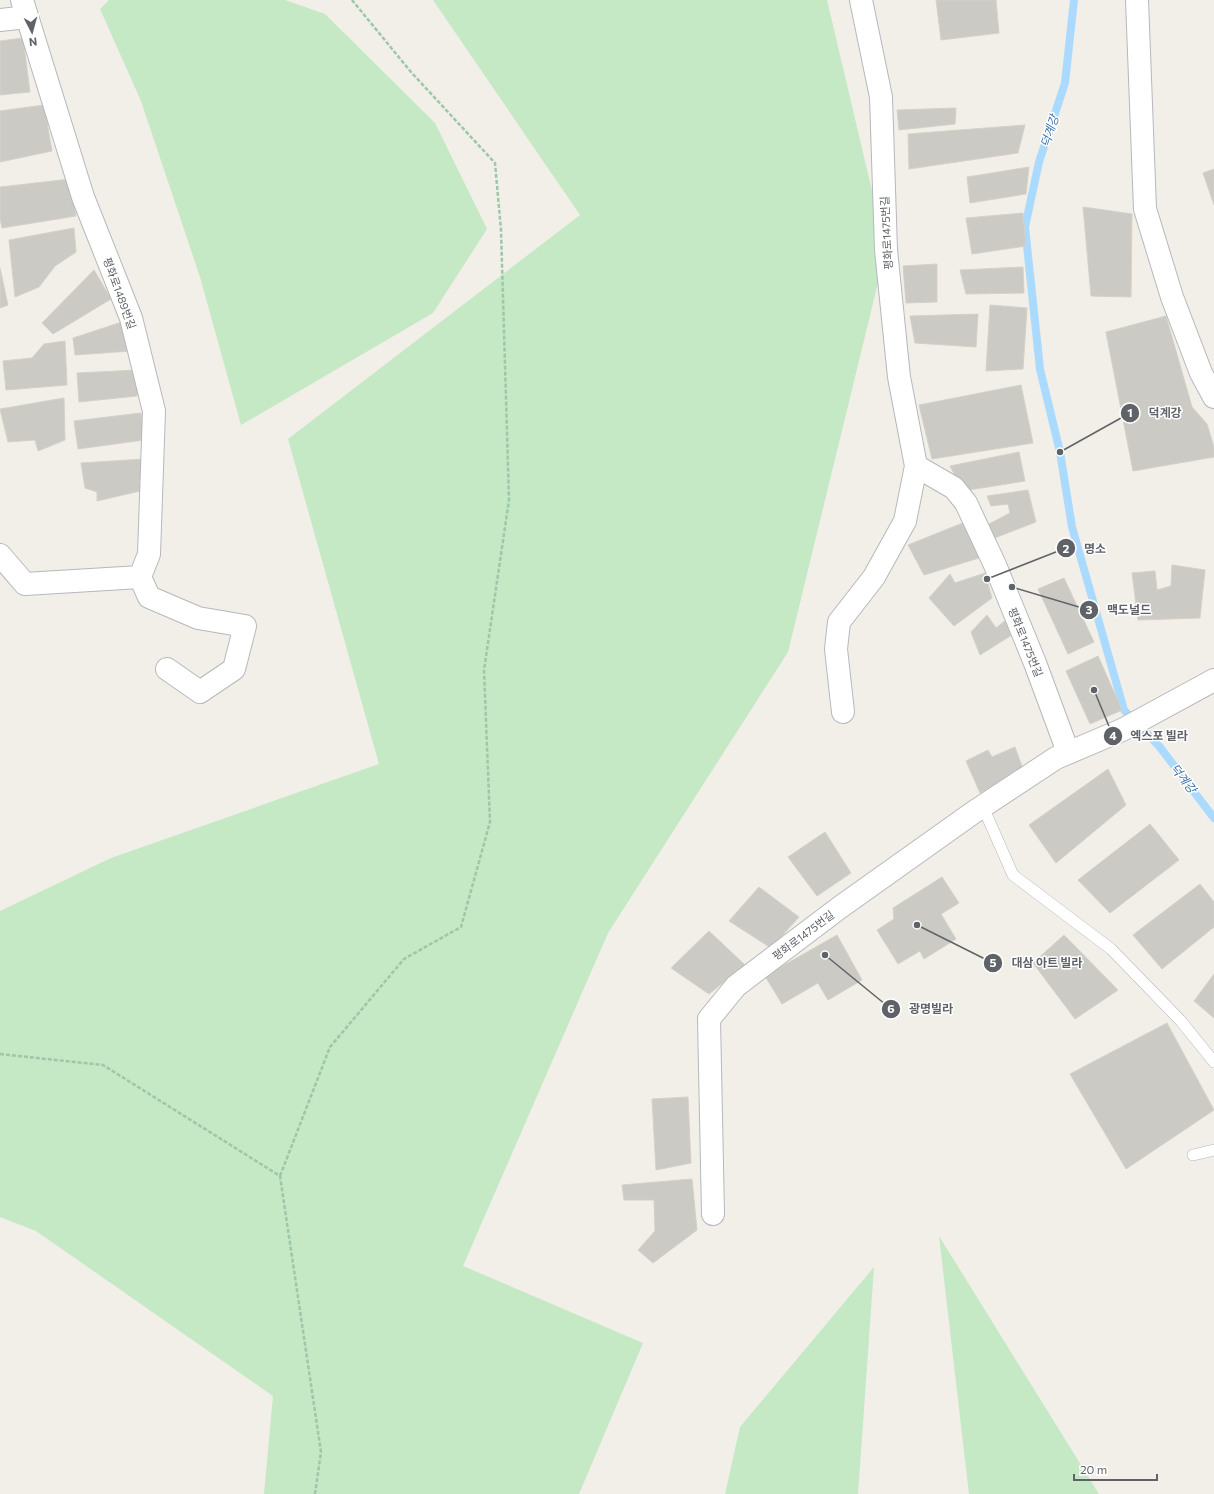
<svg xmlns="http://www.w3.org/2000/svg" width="1214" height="1494" viewBox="0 0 1214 1494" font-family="Commissioner,'Noto Sans KR',sans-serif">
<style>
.green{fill:#c5e8c5}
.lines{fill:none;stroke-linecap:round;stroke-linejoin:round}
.stream{stroke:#aadaff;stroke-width:8}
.building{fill:#cccac5;stroke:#d6d1c6}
.service-casing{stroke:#b5b8bc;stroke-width:12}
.minor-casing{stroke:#b5b8bc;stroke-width:24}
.tertiary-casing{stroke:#b5b8bc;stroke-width:24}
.path{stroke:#9cc7a9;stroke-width:2.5;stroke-dasharray:4 2;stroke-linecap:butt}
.service{stroke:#fff;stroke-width:11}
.minor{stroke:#fff;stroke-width:22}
.tertiary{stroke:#fff;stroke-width:22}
.labels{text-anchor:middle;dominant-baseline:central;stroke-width:3;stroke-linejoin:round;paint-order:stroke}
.street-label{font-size:11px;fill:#5f6368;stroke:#fff}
.water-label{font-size:12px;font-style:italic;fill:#4174aa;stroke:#fff}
.leader{fill:none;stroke:#5f6368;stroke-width:1.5}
.callout-dot{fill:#5f6368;stroke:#fff;stroke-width:1.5}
.mark-label{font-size:12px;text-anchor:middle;font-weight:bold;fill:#fff}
.callout-label{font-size:12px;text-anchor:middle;font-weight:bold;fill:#5f6368;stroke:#fff;stroke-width:3;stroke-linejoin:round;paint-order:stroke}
</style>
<rect width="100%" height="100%" fill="#f1efe8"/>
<g class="green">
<path d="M109,0H285L325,14L435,123L487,229L433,313L241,425L200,277L141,101L100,9Z"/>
<path d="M433,0H827L886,250L788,652L608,933L463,1266L643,1343L579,1494H264L273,1396L36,1231L0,1217V911L111,858L379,764L288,439L580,215Z"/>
<path d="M939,1236L1099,1494H969Z"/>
<path d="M874,1267L858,1494H725L740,1427Z"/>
</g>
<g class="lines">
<path class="stream" d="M1074,0L1065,83L1039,162L1025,227L1040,369L1060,452L1072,527L1124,710L1159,746L1214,818"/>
</g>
<g class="building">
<path d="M936,0H996L999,33L941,40Z"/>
<path d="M23,38L30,92L0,95V41Z"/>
<path d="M44,105L52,151L0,162V111Z"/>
<path d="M956,108L955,124L899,130L897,110Z"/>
<path d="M1025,125L1018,153L909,169L908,134Z"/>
<path d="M1029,167L1026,194L970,203L967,177Z"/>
<path d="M1214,169V205L1203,173Z"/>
<path d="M70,179L76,216L2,228L0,218V187Z"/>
<path d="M1083,207L1132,214L1131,297L1091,296Z"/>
<path d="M1023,213L1026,246L972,254L966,218Z"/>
<path d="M74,228L76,252L55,266L39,287L15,297L9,240Z"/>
<path d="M937,264V302L906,303L903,266Z"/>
<path d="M1023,267L1024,293L966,294L960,270Z"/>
<path d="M0,268L8,305L0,308Z"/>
<path d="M94,270L111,299L53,334L42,323Z"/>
<path d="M990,305L1027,308L1023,369L986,371Z"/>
<path d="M978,314L976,347L915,343L910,316Z"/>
<path d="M1166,316L1192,407L1207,424L1214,447V457L1133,471L1106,332Z"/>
<path d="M125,321L131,351L75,355L73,338Z"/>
<path d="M65,341L67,385L6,390L3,361L32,358L44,344Z"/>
<path d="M138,370L137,396L79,402L77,373Z"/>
<path d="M1021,385L1033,443L932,459L919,405Z"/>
<path d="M64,398L65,440L38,451L35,440L8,442L0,409Z"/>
<path d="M141,413L144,440L78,449L74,421Z"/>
<path d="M1019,452L1025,481L963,491L950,466Z"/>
<path d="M144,459L146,480H139L140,491L97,501V492L85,488L81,463Z"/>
<path d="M1028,490L1036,522L992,539L989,524L1010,513L1008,504L991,506L987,496Z"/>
<path d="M965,522L979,558L924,575L908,545Z"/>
<path d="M1172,565L1205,570L1200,618L1138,620L1132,573L1155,571L1157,590L1171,586Z"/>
<path d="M985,573L992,598L954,626L929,598L950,574L955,583Z"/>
<path d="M1064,578L1094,642L1068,654L1038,589Z"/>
<path d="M987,615L996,628L1006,620L1015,633L980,655L971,632Z"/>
<path d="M1098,656L1122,710L1090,724L1066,671Z"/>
<path d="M1015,747L1023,769L980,793L966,761L988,750L992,757Z"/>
<path d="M1108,769L1126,805L1056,863L1029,825Z"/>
<path d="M1150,824L1179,860L1110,913L1078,880Z"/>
<path d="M825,832L851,873L817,896L788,857Z"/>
<path d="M942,877L959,903L941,914L956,939L924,959L920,951L898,964L877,930L894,919L893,908Z"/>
<path d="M1200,884L1214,902V927L1162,969L1133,935Z"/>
<path d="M759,887L799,917L771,948L729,921Z"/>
<path d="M709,931L745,965L709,994L671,968Z"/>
<path d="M837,935L862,980L828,1000L818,983L782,1004L765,976Z"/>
<path d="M1064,935L1118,990L1075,1019L1033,963Z"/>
<path d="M1214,974V1018L1194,1001Z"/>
<path d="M1167,1023L1214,1110L1126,1169L1070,1074Z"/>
<path d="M688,1097L691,1163L656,1170L652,1099Z"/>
<path d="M692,1179L697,1230L653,1263L638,1250L655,1231L654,1200H624L622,1185Z"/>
</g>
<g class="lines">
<g class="service-casing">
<g id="service">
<path d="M983,807L1013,875L1111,949L1180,1020L1214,1062"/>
<path d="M1193,1155L1214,1150"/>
</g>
</g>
<g class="minor-casing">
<g id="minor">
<path d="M0,20L27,17"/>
<path d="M916,466L954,488L966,503L995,565L1035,663L1068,752"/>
<path d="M0,555L25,584L140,577L149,554L154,411L131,318L83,197L22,0"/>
<path d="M140,577L149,597L198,618L245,626L234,669L200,692L167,669"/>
<path d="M843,712L836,649L839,622L874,577L905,521L916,466L899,377L886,250L881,97L861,0"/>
<path d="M713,1214L709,1019L736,986L839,908L974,812L1056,758L1122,730L1214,680"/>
</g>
</g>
<g class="tertiary-casing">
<path id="tertiary" d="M1137,0L1145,209L1172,297L1201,373L1214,397"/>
</g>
<g class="path">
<path d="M0,1054L103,1065L280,1176L321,1452L315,1494"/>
<path d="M280,1176L330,1047L404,959L461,927L490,822L484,670L509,500L501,230L495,163L411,72L352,0"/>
</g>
<use href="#service" class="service"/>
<use href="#minor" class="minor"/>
<use href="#tertiary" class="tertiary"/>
</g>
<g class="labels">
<g class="street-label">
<text transform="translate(886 233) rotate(-93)">평화로1475번길</text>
<text transform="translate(120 293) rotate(70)">평화로1489번길</text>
<text transform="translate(1026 642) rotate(68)">평화로1475번길</text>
<text transform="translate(803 935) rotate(-37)">평화로1475번길</text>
</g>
<g class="water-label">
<text transform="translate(1049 131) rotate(-72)">덕계강</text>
<text transform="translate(1184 778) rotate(52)">덕계강</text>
</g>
</g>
<path class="leader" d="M1060 452L1130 413M987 579L1066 548M1012 587L1089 610M1094 690L1113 736M917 925L993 963M825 955L891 1009"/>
<g class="callout-dot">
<circle cx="1060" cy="452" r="4"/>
<circle cx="987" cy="579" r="4"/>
<circle cx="1012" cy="587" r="4"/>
<circle cx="1094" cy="690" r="4"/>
<circle cx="917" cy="925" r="4"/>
<circle cx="825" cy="955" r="4"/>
<circle cx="1130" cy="413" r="10"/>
<circle cx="1066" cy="548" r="10"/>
<circle cx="1089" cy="610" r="10"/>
<circle cx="1113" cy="736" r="10"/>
<circle cx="993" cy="963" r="10"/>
<circle cx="891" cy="1009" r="10"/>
</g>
<g class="mark-label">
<text x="1130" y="417">1</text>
<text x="1066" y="553">2</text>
<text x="1089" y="614">3</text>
<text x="1113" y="740">4</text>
<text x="993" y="967">5</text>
<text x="891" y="1013">6</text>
</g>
<g class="callout-label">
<text x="1165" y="417">덕계강</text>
<text x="1095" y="553">명소</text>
<text x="1129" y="614">맥도널드</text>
<text x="1159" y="740">엑스포 빌라</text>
<text x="1047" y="967">대삼 아트 빌라</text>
<text x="931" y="1013">광명빌라</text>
</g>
<g transform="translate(32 32) rotate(174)" stroke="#ffffff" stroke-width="3" paint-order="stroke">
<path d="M0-3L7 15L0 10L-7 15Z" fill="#5f6368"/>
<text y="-6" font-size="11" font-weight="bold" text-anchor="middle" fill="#5f6368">N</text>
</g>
<path d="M1074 1474v6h83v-6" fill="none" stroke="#5f6368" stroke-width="2"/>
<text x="1080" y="1474" font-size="12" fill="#5f6368" stroke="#ffffff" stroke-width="3" paint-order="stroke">20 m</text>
</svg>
